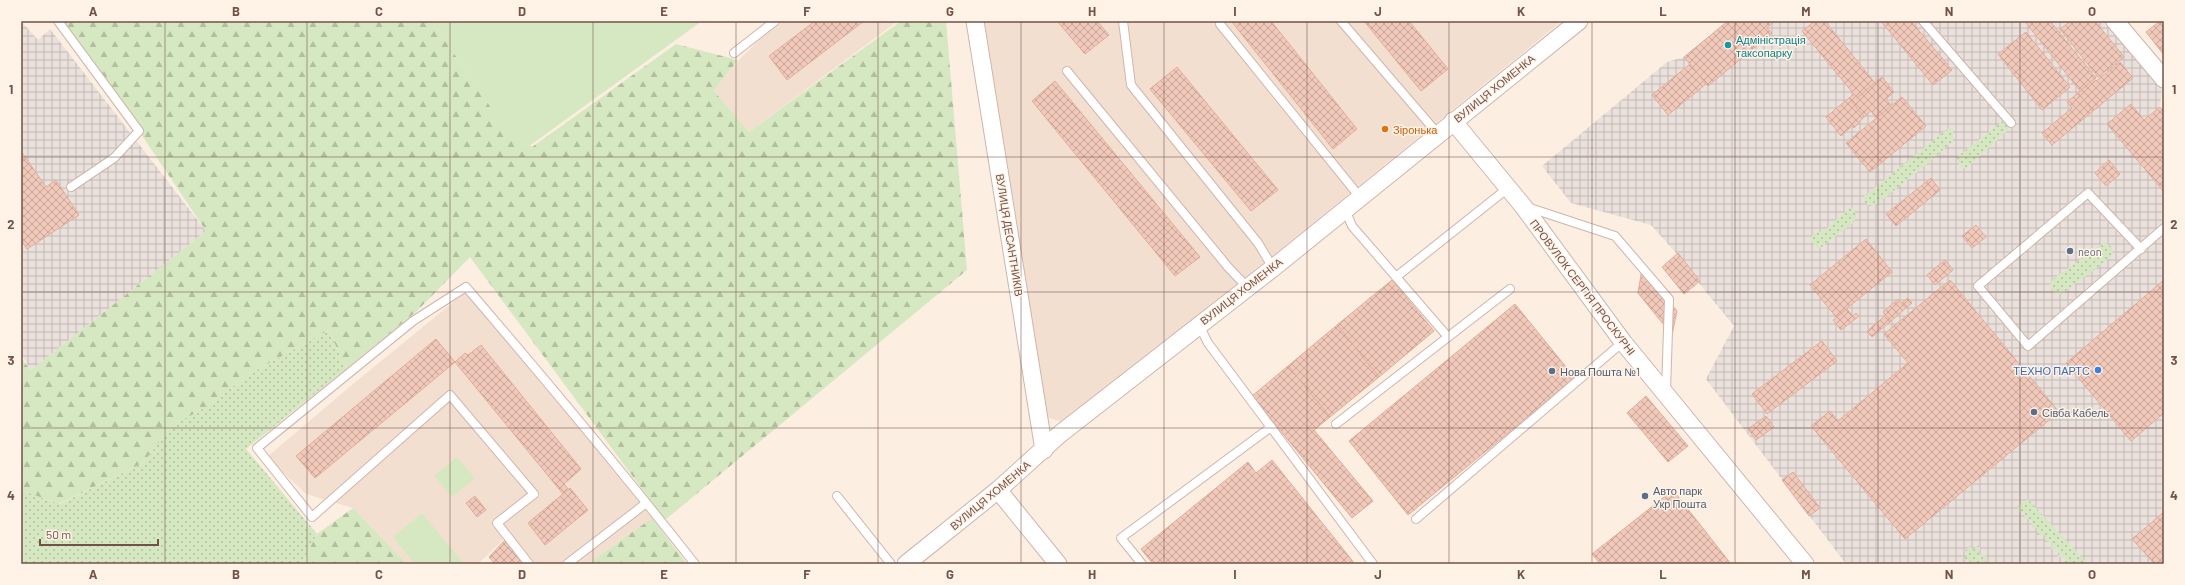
<svg xmlns="http://www.w3.org/2000/svg" width="2185" height="585" viewBox="0 0 2185 585" font-family="Barlow,sans-serif">
<style>
.residential{fill:#f3dfd0}
.industrial{fill:url(#industrial-grid)}
.grass{fill:url(#grass-dots)}
.forest{fill:url(#forest-firs)}
.green{fill:#d6e8c1}
.building{fill:url(#building-cross-hatch);stroke:#e3ad9a}
.lines{fill:none;stroke-linecap:round;stroke-linejoin:round}
.lane-casing{stroke:#ceb6ac;stroke-width:10}
.street-casing{stroke:#ceb6ac;stroke-width:19}
.lane{stroke:#fff;stroke-width:8}
.street{stroke:#fff;stroke-width:17}
.grid{fill:none;stroke:#725249;stroke-width:1;stroke-opacity:0.55}
.culture-dot{fill:#0f9aa8;stroke:#fff3e7;stroke-width:1.5}
.food-dot{fill:#e8710a;stroke:#fff3e7;stroke-width:1.5}
.service-dot{fill:#5c6f8a;stroke:#fff3e7;stroke-width:1.5}
.shop-dot{fill:#3f7fe0;stroke:#fff3e7;stroke-width:1.5}
.labels{text-anchor:middle;dominant-baseline:central;stroke-width:3;stroke-linejoin:round;paint-order:stroke}
.culture-label{font-size:11px;fill:#0d838f;stroke:#fff3e7;text-anchor:start}
.street-label{font-size:11px;fill:#725249;stroke:#fff3e7}
.food-label{font-size:11px;fill:#c56008;stroke:#fff3e7;text-anchor:start}
.service-label{font-size:11px;fill:#4e5e75;stroke:#fff3e7;text-anchor:start}
.shop-label{font-size:11px;fill:#366cbe;stroke:#fff3e7;text-anchor:end}
.neatline{fill:none;stroke:#725249;stroke-width:1.5}
.grid-label{font-size:13px;text-anchor:middle;font-weight:bold;fill:#725249}
</style>
<defs>
<pattern id="industrial-grid" width="8" height="8" patternUnits="userSpaceOnUse"><rect width="8" height="8" fill="#eae1dd"/><path d="M0 4h8M4 0v8" fill="none" stroke="#c2b9b5"/></pattern>
<pattern id="grass-dots" width="8" height="8" patternUnits="userSpaceOnUse"><rect width="8" height="8" fill="#d6e8c1"/><path d="M2 2h.1M6 6h.1" fill="none" stroke="#b2bf9f" stroke-width="1.8" stroke-linecap="round"/></pattern>
<pattern id="forest-firs" width="22" height="20" patternUnits="userSpaceOnUse"><rect width="22" height="20" fill="#d6e8c1"/><path d="M5 1l3.5 6h-7zM16 11l3.5 6h-7z" fill="#b2bf9f"/></pattern>
<pattern id="building-cross-hatch" width="8" height="8" patternUnits="userSpaceOnUse"><rect width="8" height="8" fill="#f0c9ba"/><path d="M0 0l8 8M0 8l8-8" fill="none" stroke="#c7a699"/></pattern>
</defs>
<rect width="100%" height="100%" fill="#fceee1"/>
<g class="residential">
<path d="M783,21H898L749,132L714,91L738,61L760,39Z"/>
<path d="M983,21H1562L1085,408L1065,422H1062L1047,417Z"/>
<path d="M468,290L652,518L588,564H527L505,538L478,564H407L353,508L306,494L267,457L353,384Z"/>
</g>
<g class="industrial">
<path d="M21,21L38,40L50,29L206,231L31,370L21,354Z"/>
<path d="M1727,21H2105L2162,88L2160,107L2164,112V564H1846L1706,379L1734,326L1698,282L1700,280L1651,225L1571,203L1542,166L1667,62L1684,57Z"/>
</g>
<g class="grass">
<path d="M2003,121L2009,129L1966,169C1959,168 1958,163 1957,157Z"/>
<path d="M1950,127L1953,130V141L1921,169L1877,204L1870,206L1865,203L1863,197Z"/>
<path d="M1851,206L1857,216L1853,223L1819,249L1810,240L1813,234L1825,230Z"/>
<path d="M2104,242L2112,247L2113,254L2111,257L2063,293L2060,294L2053,292L2050,285L2053,279Z"/>
<path d="M329,330L346,369L246,449L317,534L302,564H21V490L60,504L143,463L169,429L181,420L196,413L253,372Z"/>
<path d="M2028,499L2088,564H2065V557H2058V549H2051L2052,542H2045V535H2037L2038,528L2031,527L2032,520L2024,518L2025,513L2018,512V506Z"/>
<path d="M1979,545L1980,548L1979,554L1987,556L1986,562L1992,564H1975L1964,559L1968,554L1965,551L1970,546L1973,550Z"/>
</g>
<g class="forest">
<path d="M62,21H432L515,142L532,147L676,44L738,60L714,91L749,132L901,21H946L967,270L665,520L470,257L417,311L346,369L329,330L253,372L196,413L181,420L169,429L143,463L59,504L21,490V358L31,370L206,231L139,131Z"/>
<path d="M353,508L407,564H302L317,534Z"/>
<path d="M652,518L687,564H588Z"/>
</g>
<g class="green">
<path d="M432,21H702L521,152Z"/>
<path d="M457,457L475,478L452,497L434,476Z"/>
<path d="M422,513L464,564H415L393,537Z"/>
</g>
<g class="building">
<path d="M815,21H864L787,80L769,56Z"/>
<path d="M1057,21H1097L1109,35L1085,54Z"/>
<path d="M1271,21L1357,129L1333,149L1232,22Z"/>
<path d="M1364,21H1409L1448,69L1421,91Z"/>
<path d="M1728,21H1775L1767,28L1772,33L1708,86L1684,57Z"/>
<path d="M1815,21H1825L1875,83L1857,98L1802,31Z"/>
<path d="M1881,21H1911L1952,70L1933,85Z"/>
<path d="M2028,21H2050L2096,78L2080,91L2026,23Z"/>
<path d="M2071,21H2095L2124,57L2098,77L2060,29Z"/>
<path d="M2160,21H2164V55L2146,32Z"/>
<path d="M2026,32L2070,87L2042,110L1998,54Z"/>
<path d="M2120,62L2133,78L2093,111L2078,93L2094,79L2096,81Z"/>
<path d="M1690,64L1706,84L1668,115L1652,95Z"/>
<path d="M1177,67L1278,190L1251,211L1150,89Z"/>
<path d="M1882,77L1894,92L1886,99L1892,106L1876,118L1871,111L1864,117L1849,98L1854,94L1857,98Z"/>
<path d="M1055,81L1200,257L1175,276L1032,101Z"/>
<path d="M2078,93L2093,111L2052,145L2042,133L2072,108L2067,102Z"/>
<path d="M1902,97L1926,126L1870,172L1846,143Z"/>
<path d="M1849,98L1864,117L1854,128L1852,126L1841,136L1826,117Z"/>
<path d="M2131,104L2144,120L2160,107L2164,112V192L2107,124Z"/>
<path d="M21,151L46,187L56,180L79,215L27,249L21,240Z"/>
<path d="M2109,160L2120,174L2106,186L2095,173Z"/>
<path d="M1931,178L1940,190L1896,226L1886,214Z"/>
<path d="M1976,225L1986,237L1972,248L1962,236Z"/>
<path d="M1866,239L1892,272L1836,317L1810,285Z"/>
<path d="M1678,253L1700,281L1684,294L1662,267Z"/>
<path d="M1945,260L1953,270L1935,285L1927,275Z"/>
<path d="M1642,269L1677,311L1672,335L1638,293Z"/>
<path d="M1392,280L1434,331L1379,377L1337,325Z"/>
<path d="M1950,280L2059,412L1905,539L1811,426L1830,411L1838,421L1908,363L1884,334Z"/>
<path d="M2164,280V413L2131,441L2066,363Z"/>
<path d="M1908,298L1912,303L1906,308L1901,303Z"/>
<path d="M1898,299L1906,308L1891,321L1883,312Z"/>
<path d="M1515,304L1575,378L1408,515L1349,441Z"/>
<path d="M1847,309L1853,316L1856,313L1859,316L1841,330L1833,320Z"/>
<path d="M1886,315L1891,321L1872,337L1867,331Z"/>
<path d="M1337,325L1379,377L1330,417L1288,366Z"/>
<path d="M436,339L455,362L315,478L296,456Z"/>
<path d="M1822,341L1837,361L1767,414L1752,394Z"/>
<path d="M481,345L581,469L564,484L569,490L563,494L455,362L465,353L468,355Z"/>
<path d="M1288,366L1330,417L1314,430L1373,501L1352,518L1252,396Z"/>
<path d="M1646,396L1688,446L1668,462L1627,413Z"/>
<path d="M1766,416L1774,427L1756,440L1748,429Z"/>
<path d="M1272,460L1355,564H1153L1141,549L1248,462L1256,473Z"/>
<path d="M1793,472L1820,508L1809,516L1782,480Z"/>
<path d="M570,488L588,510L545,545L528,523Z"/>
<path d="M1673,490L1731,564H1600L1592,554Z"/>
<path d="M475,496L486,510L477,517L466,503Z"/>
<path d="M2164,512V549L2151,560L2132,539Z"/>
<path d="M505,540L524,564H495L489,557Z"/>
<path d="M2164,549V564H2154L2151,560Z"/>
</g>
<g class="lines">
<g class="lane-casing">
<g id="lane">
<path d="M58,21L139,131L114,158L71,187"/>
<path d="M1123,21L1131,85L1258,243L1273,268"/>
<path d="M1341,21L1438,134"/>
<path d="M1923,21L2011,123"/>
<path d="M1220,24L1359,196"/>
<path d="M734,53L775,21"/>
<path d="M1067,71L1228,267L1247,287"/>
<path d="M1527,207L1615,236L1669,299L1666,392"/>
<path d="M2141,249L2088,193L1978,286L2028,346L2164,228"/>
<path d="M1396,277L1508,188"/>
<path d="M1199,325L1208,343L1373,564"/>
<path d="M1448,337L1510,289"/>
<path d="M1336,424L1448,337L1352,226L1345,209"/>
<path d="M837,496L891,564"/>
<path d="M1416,519L1623,342"/>
<path d="M529,564L497,523L534,494L450,395L312,517L257,448L413,321L466,287C544,378 621,470 695,564"/>
<path d="M567,564L645,504"/>
<path d="M1142,564L1121,538L1271,427"/>
</g>
</g>
<g class="street-casing">
<g id="street">
<path d="M975,21L1044,450"/>
<path d="M2115,21L2164,79"/>
<path d="M1453,121L1523,206L1623,342L1805,564"/>
<path d="M998,490L1058,564"/>
<path d="M906,564L998,490L1060,434L1273,268L1579,21"/>
</g>
</g>
<use href="#lane" class="lane"/>
<use href="#street" class="street"/>
</g>
<path class="grid" d="M165,21V564M307,21V564M450,21V564M593,21V564M736,21V564M878,21V564M1021,21V564M1164,21V564M1307,21V564M1449,21V564M1592,21V564M1735,21V564M1878,21V564M2020,21V564M21,157H2164M21,292H2164M21,428H2164"/>
<circle class="culture-dot" cx="1728" cy="45" r="4"/>
<circle class="food-dot" cx="1385" cy="129" r="4"/>
<g class="service-dot">
<circle cx="2070" cy="251" r="4"/>
<circle cx="1552" cy="371" r="4"/>
<circle cx="2034" cy="412" r="4"/>
<circle cx="1645" cy="496" r="4"/>
</g>
<circle class="shop-dot" cx="2098" cy="370" r="4"/>
<g class="labels">
<g class="culture-label">
<text x="1736" y="39">Адміністрація<tspan x="1736" dy="13">таксопарку</tspan></text>
</g>
<g class="street-label">
<text transform="translate(1494 88) rotate(-39)">ВУЛИЦЯ ХОМЕНКА</text>
<text transform="translate(1010 235) rotate(81)">ВУЛИЦЯ ДЕСАНТНИКІВ</text>
<text transform="translate(1583 287) rotate(53)">ПРОВУЛОК СЕРГІЯ ПРОСКУРНІ</text>
<text transform="translate(1241 291) rotate(-38)">ВУЛИЦЯ ХОМЕНКА</text>
<text transform="translate(990 495) rotate(-40)">ВУЛИЦЯ ХОМЕНКА</text>
</g>
<g class="food-label">
<text x="1393" y="129">Зіронька</text>
</g>
<g class="service-label">
<text x="2078" y="251">neon</text>
<text x="1560" y="371">Нова Пошта №1</text>
<text x="2042" y="412">Сівба Кабель</text>
<text x="1653" y="490">Авто парк<tspan x="1653" dy="13">Укр Пошта</tspan></text>
</g>
<g class="shop-label">
<text x="2090" y="370">ТЕХНО ПАРТС</text>
</g>
</g>
<rect width="2185" height="585" fill="none" stroke="#fff3e7" stroke-width="44"/>
<path d="M40 539v6h118v-6" fill="none" stroke="#725249" stroke-width="2"/>
<text x="46" y="539" font-size="12" fill="#725249" stroke="#fff3e7" stroke-width="3" paint-order="stroke">50 m</text>
<rect x="22" y="22" width="2141" height="541" class="neatline"/>
<g class="grid-label">
<text x="93" y="16">A</text>
<text x="236" y="16">B</text>
<text x="379" y="16">C</text>
<text x="522" y="16">D</text>
<text x="664" y="16">E</text>
<text x="807" y="16">F</text>
<text x="950" y="16">G</text>
<text x="1092" y="16">H</text>
<text x="1235" y="16">I</text>
<text x="1378" y="16">J</text>
<text x="1521" y="16">K</text>
<text x="1663" y="16">L</text>
<text x="1806" y="16">M</text>
<text x="1949" y="16">N</text>
<text x="2092" y="16">O</text>
<text x="11" y="94">1</text>
<text x="2174" y="94">1</text>
<text x="11" y="229">2</text>
<text x="2174" y="229">2</text>
<text x="11" y="365">3</text>
<text x="2174" y="365">3</text>
<text x="11" y="500">4</text>
<text x="2174" y="500">4</text>
<text x="93" y="579">A</text>
<text x="236" y="579">B</text>
<text x="379" y="579">C</text>
<text x="522" y="579">D</text>
<text x="664" y="579">E</text>
<text x="807" y="579">F</text>
<text x="950" y="579">G</text>
<text x="1092" y="579">H</text>
<text x="1235" y="579">I</text>
<text x="1378" y="579">J</text>
<text x="1521" y="579">K</text>
<text x="1663" y="579">L</text>
<text x="1806" y="579">M</text>
<text x="1949" y="579">N</text>
<text x="2092" y="579">O</text>
</g>
</svg>
